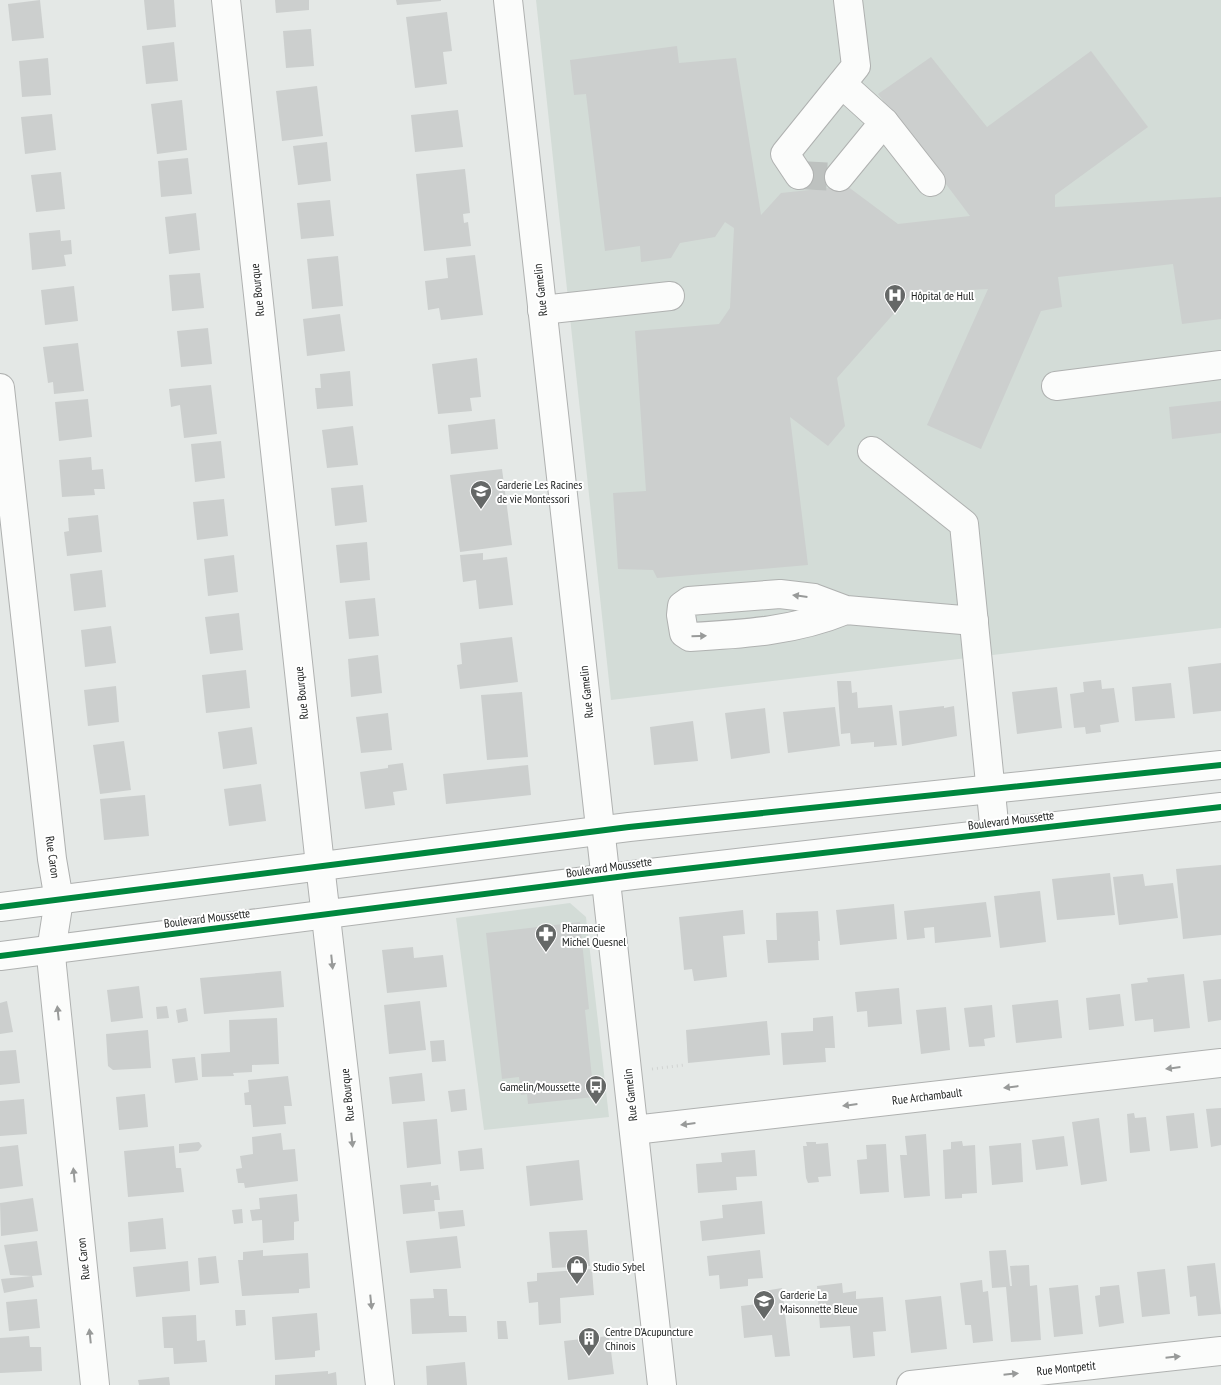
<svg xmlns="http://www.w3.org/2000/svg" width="1221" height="1385" viewBox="0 0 1221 1385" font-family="'PT Sans Narrow',sans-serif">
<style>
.built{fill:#d3dcd7}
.building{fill:#cccfce}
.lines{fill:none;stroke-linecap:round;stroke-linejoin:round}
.minor-tunnel{stroke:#bdc1bf;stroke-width:28;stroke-dasharray:28 14;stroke-linecap:butt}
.minor-casing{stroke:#afb1b0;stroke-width:30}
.path{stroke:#d1d3d2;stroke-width:3;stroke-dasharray:1 4;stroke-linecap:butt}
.minor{stroke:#fbfcfb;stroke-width:28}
.cycleway-casing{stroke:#fff;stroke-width:9}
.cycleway{stroke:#00873e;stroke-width:6}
.oneway{fill:#989a99}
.labels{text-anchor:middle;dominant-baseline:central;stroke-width:4;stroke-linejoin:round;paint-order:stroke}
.street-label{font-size:12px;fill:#202322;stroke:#fff}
.poi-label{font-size:12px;fill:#202322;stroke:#fff;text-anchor:start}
</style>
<rect width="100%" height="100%" fill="#e4e8e6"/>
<g class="built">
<path d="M536,0H1221V628L611,700Z"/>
<path d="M570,903L586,917L609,1117L484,1130L456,918Z"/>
</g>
<g class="building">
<path d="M40,0L44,38L12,41L8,4Z"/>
<path d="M144,0H174L176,27L147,30Z"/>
<path d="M275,0H309V10L276,13Z"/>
<path d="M396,0H441V1L397,5Z"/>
<path d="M447,12L452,51L443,52L447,84L415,88L406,17Z"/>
<path d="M311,29L314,66L286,68L283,31Z"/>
<path d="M174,42L178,81L146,84L142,46Z"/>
<path d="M677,46L679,63L736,58L761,215L781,193L847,186L898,224L970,216L878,94L931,57L987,127L1091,51L1148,127L1055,195V207L1221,197V319L1182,324L1173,264L1058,277L1062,307L1041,311L981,449L927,425L988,289L912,293L837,378L845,426L828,446L790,417L808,565L657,578L653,570L618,569L613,493L646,491L635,331L719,324L730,308L734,228L725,222L715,237L680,243L671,258L641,262L640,246L605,251L586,94L574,95L570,60Z"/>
<path d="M48,58L51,95L22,97L19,61Z"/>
<path d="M317,86L323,136L282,141L276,91Z"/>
<path d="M182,100L187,150L157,154L151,104Z"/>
<path d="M458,110L463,147L415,152L411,115Z"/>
<path d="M52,114L56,150L25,154L21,117Z"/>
<path d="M327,142L331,181L298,185L293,146Z"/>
<path d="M188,158L192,194L161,197L158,161Z"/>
<path d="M465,169L470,213L463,214L464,223L468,222L471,246L424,251L416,174Z"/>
<path d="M61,172L65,209L36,212L31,175Z"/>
<path d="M330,200L334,236L301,239L297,203Z"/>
<path d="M196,213L200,250L169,254L165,217Z"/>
<path d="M60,230L61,241L71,240L72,254L64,255L66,266L32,270L29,233Z"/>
<path d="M475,255L483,315L441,320L439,308L428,310L425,281L448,278L446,258Z"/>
<path d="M338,256L343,306L312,309L307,259Z"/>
<path d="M200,273L204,308L172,311L169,275Z"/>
<path d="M74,286L78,321L45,325L41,290Z"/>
<path d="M340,314L345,351L307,356L303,319Z"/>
<path d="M208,328L212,364L181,367L177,331Z"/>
<path d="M78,343L84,391L54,394L53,382L48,383L43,347Z"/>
<path d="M477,358L481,397L470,398L472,411L438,414L432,364Z"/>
<path d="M350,371L353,406L317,409L315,388H321L320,374Z"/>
<path d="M211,385L217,434L184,438L180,405L171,407L169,389Z"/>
<path d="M88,399L92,437L59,441L55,402Z"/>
<path d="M1221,401V433L1172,439L1169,407Z"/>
<path d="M495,419L498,449L451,454L448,425Z"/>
<path d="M353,426L358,465L327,468L322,430Z"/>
<path d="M221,441L225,478L195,482L191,444Z"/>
<path d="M91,457L92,470L103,469L105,489H94L95,495L62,497L59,460Z"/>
<path d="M502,469L512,545L460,552L450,475Z"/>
<path d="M363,485L367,522L335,526L331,488Z"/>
<path d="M224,499L228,536L197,540L193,502Z"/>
<path d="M98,515L102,552L67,556L64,532L69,531L68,518Z"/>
<path d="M367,542L370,580L340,583L336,545Z"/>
<path d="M483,553V560L507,557L513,605L479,609L476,580L463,582L460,555Z"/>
<path d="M234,555L238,592L208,596L204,559Z"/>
<path d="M102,570L106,607L74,611L70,574Z"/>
<path d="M375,598L379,636L349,639L345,601Z"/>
<path d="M239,613L243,650L210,654L205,617Z"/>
<path d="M111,626L116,663L85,667L81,630Z"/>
<path d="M512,637L518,682L460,689L457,665L462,664L460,643Z"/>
<path d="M378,655L382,693L351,697L348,659Z"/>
<path d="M1221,663V711L1193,714L1188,667Z"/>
<path d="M246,670L250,708L206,713L202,675Z"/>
<path d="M1101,680L1102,689L1114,688L1119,722L1100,725L1101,732L1086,734L1085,727L1074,728L1070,694L1084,692L1083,682Z"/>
<path d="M837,681H851L852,693L857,692L858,708L892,705L897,745L874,747V742L851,744L850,733L841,734Z"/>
<path d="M1171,683L1175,718L1135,721L1132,687Z"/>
<path d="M116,686L119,722L88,726L84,690Z"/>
<path d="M1057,687L1062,728L1017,734L1012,692Z"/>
<path d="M522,692L528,757L487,760L481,695Z"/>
<path d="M944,706V708L954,706L957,736L902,746L899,711Z"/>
<path d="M835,707L840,746L788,753L783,712Z"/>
<path d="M765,708L770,753L731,759L725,713Z"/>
<path d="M388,713L392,750L361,753L356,717Z"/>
<path d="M693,721L698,761L654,765L650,727Z"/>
<path d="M252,727L257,764L223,769L218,732Z"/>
<path d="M124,741L131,790L100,794L93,745Z"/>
<path d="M403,763L407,790L393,792L395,805L365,809L360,772L388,768V765Z"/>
<path d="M528,765L531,795L446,804L443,774Z"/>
<path d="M261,784L266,821L229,826L224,789Z"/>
<path d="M145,795L149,836L104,840L100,799Z"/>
<path d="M1221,865V935L1183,939L1176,869Z"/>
<path d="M1110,873L1115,915L1057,920L1052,879Z"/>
<path d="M1143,874L1145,886L1173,883L1178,918L1119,925L1113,877Z"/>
<path d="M1040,891L1046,942L1000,948L994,896Z"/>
<path d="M986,902L991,937L935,943L934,927L924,928L925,938L907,940L904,911Z"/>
<path d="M894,904L897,939L840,945L836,910Z"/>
<path d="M743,910L745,934L723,936L727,977L694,981L692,969L684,970L679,917Z"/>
<path d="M818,911L820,941H818L819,960L768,963L766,940H777L776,913Z"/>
<path d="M580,922L589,1009L585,1010L594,1097L528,1104L527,1094L521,1095L519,1077L502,1079L486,933Z"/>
<path d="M413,947L414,958L443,955L447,987L387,993L382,950Z"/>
<path d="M281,971L284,1007L204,1014L200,978Z"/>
<path d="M1184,974L1190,1028L1154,1032L1153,1019L1135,1021L1131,984L1148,982L1147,978Z"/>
<path d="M1221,979V1020L1208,1022L1203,981Z"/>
<path d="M139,986L143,1018L111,1022L107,990Z"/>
<path d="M899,988L902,1024L868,1027L867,1011L857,1012L855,992Z"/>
<path d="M1120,994L1124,1026L1089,1030L1086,998Z"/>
<path d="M1058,1000L1062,1038L1016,1043L1012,1005Z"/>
<path d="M7,1001L13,1032L0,1034V1003Z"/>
<path d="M420,1001L426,1050L389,1054L384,1005Z"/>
<path d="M992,1005L995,1037L984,1039L985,1046L969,1047L964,1008Z"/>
<path d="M167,1006L169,1018L157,1019L156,1007Z"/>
<path d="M946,1007L950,1050L921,1054L916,1010Z"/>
<path d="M186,1008L188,1021L178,1023L176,1010Z"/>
<path d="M833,1016L835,1048H825L826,1062L783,1065L781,1033L813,1031V1018Z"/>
<path d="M277,1018L279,1064L252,1065V1072L233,1073L234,1076L202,1077L201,1054L230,1052L229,1020Z"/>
<path d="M767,1021L770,1055L688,1063L686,1030Z"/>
<path d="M148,1030L151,1068L113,1070L108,1066L106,1034Z"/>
<path d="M444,1040L446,1061L432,1062L430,1041Z"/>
<path d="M16,1050L20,1083L0,1085V1051Z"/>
<path d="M195,1057L198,1080L175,1083L172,1059Z"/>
<path d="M422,1073L425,1101L392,1104L389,1077Z"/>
<path d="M288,1076L292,1106H284L286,1124L253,1127L251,1105H245L244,1093L249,1092L248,1080Z"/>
<path d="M465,1089L467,1110L451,1112L448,1091Z"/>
<path d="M145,1094L148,1127L119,1130L116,1097Z"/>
<path d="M24,1099L27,1134L0,1136V1101Z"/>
<path d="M1221,1108V1145L1211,1147L1206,1109Z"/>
<path d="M1134,1113L1135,1118L1146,1117L1150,1151L1130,1153L1127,1114Z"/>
<path d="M1194,1113L1198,1148L1170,1151L1166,1116Z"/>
<path d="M1099,1118L1107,1181L1081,1185L1072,1122Z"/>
<path d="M437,1119L441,1164L407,1168L403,1122Z"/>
<path d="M281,1133L283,1150L295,1149L298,1181L245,1188L244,1183H238L236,1169L242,1168L240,1156L253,1154L252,1137Z"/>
<path d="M926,1134L930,1196L904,1198L900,1155H907L905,1136Z"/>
<path d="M1064,1136L1068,1166L1036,1170L1032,1140Z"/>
<path d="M962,1141L963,1146L975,1145L977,1193L962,1194V1198L945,1199L943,1150L951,1149V1142Z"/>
<path d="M199,1142L202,1146L198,1151L179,1153V1144Z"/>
<path d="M806,1142H816V1144L828,1143L831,1176L818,1177L819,1182L808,1183L806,1178L803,1146H807Z"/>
<path d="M1021,1143L1023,1182L992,1185L989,1146Z"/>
<path d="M886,1144L889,1192L860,1194L857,1160L867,1159L866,1145Z"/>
<path d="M18,1145L23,1186L0,1189V1147Z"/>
<path d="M174,1146L176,1168H181L184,1192L128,1197L124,1151Z"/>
<path d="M482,1148L484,1169L460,1171L458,1151Z"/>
<path d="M755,1150L757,1176L736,1177L737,1190L698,1193L696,1164L722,1162L721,1153Z"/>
<path d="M579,1160L583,1200L530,1206L526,1166Z"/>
<path d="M431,1182V1186L438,1185L440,1200H434L435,1211L403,1214L400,1185Z"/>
<path d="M297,1194L299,1221L294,1222V1240L263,1243L262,1220L252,1221L250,1210L260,1209L259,1198Z"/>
<path d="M33,1198L38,1231L1,1236L0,1203Z"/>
<path d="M762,1201L765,1234L702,1241L700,1221L723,1218L722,1205Z"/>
<path d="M242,1209L243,1223L234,1224L232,1210Z"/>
<path d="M463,1210L465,1226L440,1229L438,1212Z"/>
<path d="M163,1218L166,1249L130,1252L128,1222Z"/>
<path d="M587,1230L590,1266L552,1268L549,1232Z"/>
<path d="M457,1236L461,1268L410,1273L406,1241Z"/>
<path d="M37,1241L42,1275L32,1276L34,1287L4,1293L1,1279L32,1276L10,1275L4,1245Z"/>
<path d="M263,1250V1256L308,1253L310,1288L299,1289V1293L242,1296L238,1260H243V1252Z"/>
<path d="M760,1250L763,1278L748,1279V1286L720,1289L719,1275L709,1276L707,1256Z"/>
<path d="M1006,1250L1010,1286H1012L1010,1266L1029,1265L1030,1286L1037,1285L1041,1340L1011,1342L1006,1287L992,1288L989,1251Z"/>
<path d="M216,1256L219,1283L200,1285L198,1258Z"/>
<path d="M188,1261L190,1291L136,1297L133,1267Z"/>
<path d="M1215,1263L1221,1314L1198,1316L1196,1296L1190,1297L1187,1266Z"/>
<path d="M592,1269L594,1295L560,1298L561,1323L539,1325L538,1302L529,1303L527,1282L537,1281V1273Z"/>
<path d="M1165,1269L1170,1314L1142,1317L1137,1272Z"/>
<path d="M982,1280L983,1292L988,1291L993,1341L973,1343L971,1325H965L960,1283Z"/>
<path d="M842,1283L843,1293L856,1291V1299L883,1297L886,1331L873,1332L875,1356L853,1358L850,1326L820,1328L817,1286Z"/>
<path d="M1078,1285L1083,1334L1054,1337L1049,1288Z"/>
<path d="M1119,1285L1124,1323L1099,1327L1095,1296L1100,1295V1287Z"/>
<path d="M782,1288L790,1356L775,1357L772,1335L744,1338L741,1306L766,1303L764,1291Z"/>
<path d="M433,1289H447L449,1316H466L467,1332L412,1334L410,1299L434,1298Z"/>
<path d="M941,1296L947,1349L911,1353L905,1300Z"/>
<path d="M37,1299L40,1328L9,1331L6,1302Z"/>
<path d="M235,1310H245L246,1325L236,1326Z"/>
<path d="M317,1313L320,1350L315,1351V1357L275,1360L272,1317Z"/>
<path d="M196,1315L197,1341L205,1340L207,1362L174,1364L173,1348H164L162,1317Z"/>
<path d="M497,1321H506L508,1339H498Z"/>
<path d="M29,1336L30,1347H41L42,1371L0,1373V1338Z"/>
<path d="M609,1336L614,1374L568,1380L564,1341Z"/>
<path d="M465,1362L467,1385H427L426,1366Z"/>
<path d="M328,1371V1374L336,1372L337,1385H275V1375Z"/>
<path d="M169,1377L170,1385H139L138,1380Z"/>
</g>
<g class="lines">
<path class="minor-tunnel" d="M799,175L839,177"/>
<g class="minor-casing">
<g id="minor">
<path d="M226,0L320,865L380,1385"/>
<path d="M508,0L662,1385"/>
<path d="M842,84L884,122L931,182"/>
<path d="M799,175L785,154L856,66L848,0"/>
<path d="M839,177L884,122"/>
<path d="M542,310L670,296"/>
<path d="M1056,386L1221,365"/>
<path d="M0,388L52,859L59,900L51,951L52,966L95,1385"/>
<path d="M872,451L964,524L995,833"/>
<path d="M846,610C795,631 745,634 690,637L684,633L681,615L682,606L689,601L780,594L814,598L846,610L974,621"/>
<path d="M0,907L629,827L1221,765"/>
<path d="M0,956L633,875L1221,807"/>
<path d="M634,1130L1221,1063"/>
<path d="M911,1385L1221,1351"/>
</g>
</g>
<path class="path" d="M652,1069L684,1065"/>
<use href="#minor" class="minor"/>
<g class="cycleway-casing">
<g id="cycleway">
<path d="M0,907L629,827L1221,765"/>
<path d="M0,956L633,875L1221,807"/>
</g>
</g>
<use href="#cycleway" class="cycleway"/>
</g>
<defs><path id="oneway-solid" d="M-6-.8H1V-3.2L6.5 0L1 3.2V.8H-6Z" transform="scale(1.25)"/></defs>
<g class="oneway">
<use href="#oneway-solid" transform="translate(800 596) rotate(-173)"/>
<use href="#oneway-solid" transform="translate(699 636) rotate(-2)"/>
<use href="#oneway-solid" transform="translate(332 962) rotate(84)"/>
<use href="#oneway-solid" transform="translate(58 1013) rotate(-96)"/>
<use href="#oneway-solid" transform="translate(1173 1068) rotate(173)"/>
<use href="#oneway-solid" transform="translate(1011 1087) rotate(173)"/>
<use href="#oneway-solid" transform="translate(850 1105) rotate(173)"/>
<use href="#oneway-solid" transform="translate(688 1124) rotate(173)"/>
<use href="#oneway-solid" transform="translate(352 1140) rotate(84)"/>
<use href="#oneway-solid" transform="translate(74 1175) rotate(-96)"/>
<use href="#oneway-solid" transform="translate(371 1302) rotate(84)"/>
<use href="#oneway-solid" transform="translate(90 1336) rotate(-96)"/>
<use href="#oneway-solid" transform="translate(1173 1357) rotate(-6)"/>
<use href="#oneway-solid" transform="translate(1011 1374) rotate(-6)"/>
</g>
<defs>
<g id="hospital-pin" transform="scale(1.125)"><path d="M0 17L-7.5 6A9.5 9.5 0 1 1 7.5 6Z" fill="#656867" stroke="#fff"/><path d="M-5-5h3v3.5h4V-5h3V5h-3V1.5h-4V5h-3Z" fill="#fff"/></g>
<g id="school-pin" transform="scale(1.125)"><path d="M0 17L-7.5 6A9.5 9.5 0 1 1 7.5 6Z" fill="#656867" stroke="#fff"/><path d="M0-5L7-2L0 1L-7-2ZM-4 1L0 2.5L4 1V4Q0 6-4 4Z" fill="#fff"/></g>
<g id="pharmacy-pin" transform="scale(1.125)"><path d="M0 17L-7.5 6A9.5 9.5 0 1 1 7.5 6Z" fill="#656867" stroke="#fff"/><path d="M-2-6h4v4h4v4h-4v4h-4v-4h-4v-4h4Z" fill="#fff"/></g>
<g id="bus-pin" transform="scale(1.125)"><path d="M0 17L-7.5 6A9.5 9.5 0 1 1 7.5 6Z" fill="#656867" stroke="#fff"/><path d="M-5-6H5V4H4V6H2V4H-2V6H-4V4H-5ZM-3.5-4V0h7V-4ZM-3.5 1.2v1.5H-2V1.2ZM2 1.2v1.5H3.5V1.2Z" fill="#fff"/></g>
<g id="shop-pin" transform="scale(1.125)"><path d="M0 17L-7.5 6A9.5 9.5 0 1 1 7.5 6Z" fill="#656867" stroke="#fff"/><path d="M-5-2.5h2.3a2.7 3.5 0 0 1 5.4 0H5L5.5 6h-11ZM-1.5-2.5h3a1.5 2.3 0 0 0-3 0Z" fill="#fff"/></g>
<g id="building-pin" transform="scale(1.125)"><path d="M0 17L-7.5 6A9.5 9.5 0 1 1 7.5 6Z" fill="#656867" stroke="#fff"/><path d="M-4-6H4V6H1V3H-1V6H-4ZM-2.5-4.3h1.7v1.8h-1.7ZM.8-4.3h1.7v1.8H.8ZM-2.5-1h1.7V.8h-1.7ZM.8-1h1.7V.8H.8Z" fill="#fff"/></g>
</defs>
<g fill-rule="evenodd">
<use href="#hospital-pin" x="895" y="295"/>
<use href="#school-pin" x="481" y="491"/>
<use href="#pharmacy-pin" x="546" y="934"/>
<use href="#bus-pin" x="596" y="1086"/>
<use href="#shop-pin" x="577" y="1266"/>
<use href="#school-pin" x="764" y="1301"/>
<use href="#building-pin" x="589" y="1338"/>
</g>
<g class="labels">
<g class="street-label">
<text transform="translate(257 290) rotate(-96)">Rue Bourque</text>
<text transform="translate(540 290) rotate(-96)">Rue Gamelin</text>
<text transform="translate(586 692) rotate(-96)">Rue Gamelin</text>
<text transform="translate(301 693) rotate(-96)">Rue Bourque</text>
<text transform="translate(1011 820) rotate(-7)">Boulevard Moussette</text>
<text transform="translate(53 857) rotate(82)">Rue Caron</text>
<text transform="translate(609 867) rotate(-8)">Boulevard Moussette</text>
<text transform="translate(207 918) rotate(-7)">Boulevard Moussette</text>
<text transform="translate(347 1095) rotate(-96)">Rue Bourque</text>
<text transform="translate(630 1095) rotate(-96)">Rue Gamelin</text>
<text transform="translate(927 1096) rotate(-7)">Rue Archambault</text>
<text transform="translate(83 1259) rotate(-96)">Rue Caron</text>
<text transform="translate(1066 1368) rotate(-6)">Rue Montpetit</text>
</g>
<g class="poi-label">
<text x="911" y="295">Hôpital de Hull</text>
<text x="497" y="484">Garderie Les Racines<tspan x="497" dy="14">de vie Montessori</tspan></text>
<text x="562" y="927">Pharmacie<tspan x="562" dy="14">Michel Quesnel</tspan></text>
<text x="580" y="1086" text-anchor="end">Gamelin/Moussette</text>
<text x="593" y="1266">Studio Sybel</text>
<text x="780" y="1294">Garderie La<tspan x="780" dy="14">Maisonnette Bleue</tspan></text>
<text x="605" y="1331">Centre D'Acupuncture<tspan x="605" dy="14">Chinois</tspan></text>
</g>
</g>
</svg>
